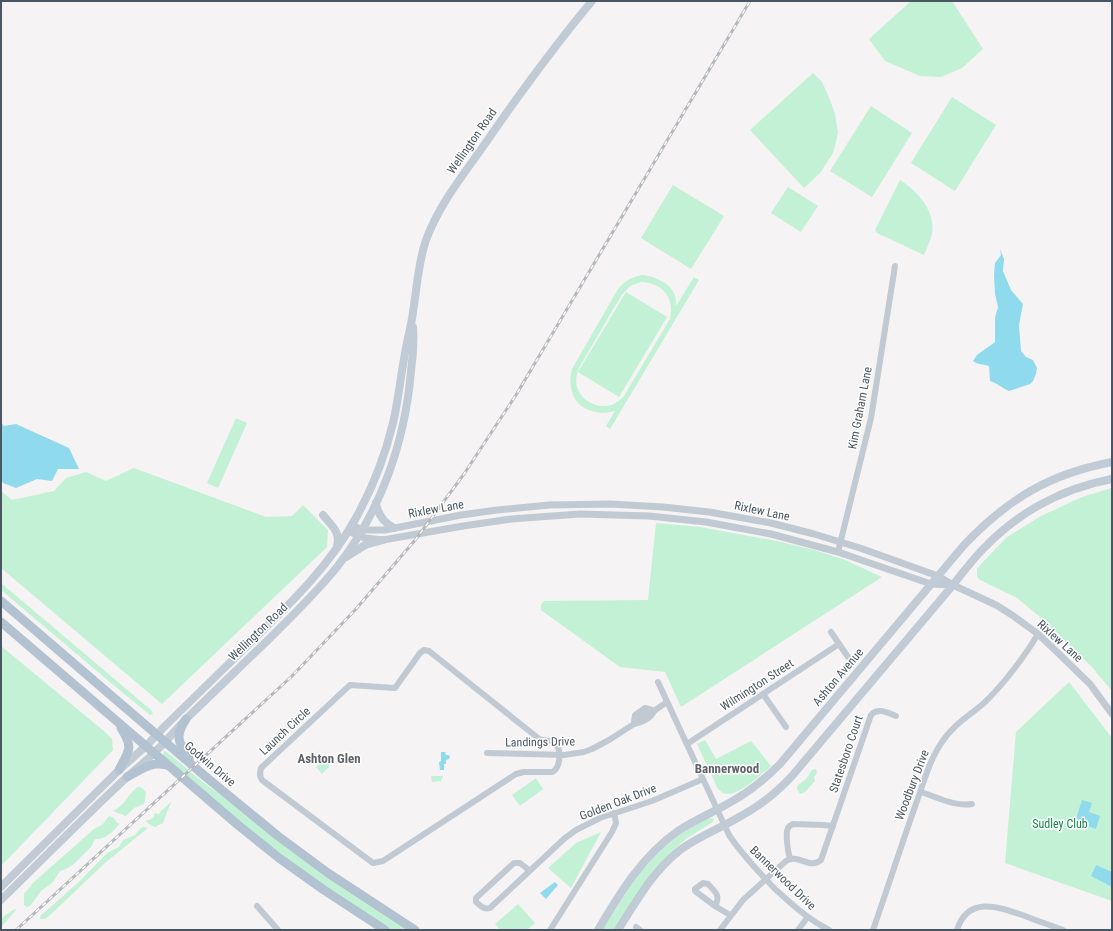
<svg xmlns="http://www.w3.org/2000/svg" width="1113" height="931" viewBox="0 0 1113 931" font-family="'Roboto Condensed',sans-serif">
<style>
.green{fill:#c3f1d5;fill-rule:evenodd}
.water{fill:#90daee}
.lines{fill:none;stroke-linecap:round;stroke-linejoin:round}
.minor{stroke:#c1cad2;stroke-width:6}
.tertiary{stroke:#c1cad2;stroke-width:7}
.secondary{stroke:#c1cbd6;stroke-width:8}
.primary{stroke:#b3c2d1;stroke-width:9}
.rail-casing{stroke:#b5b8bd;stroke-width:3}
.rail{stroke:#fff;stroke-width:1.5;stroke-dasharray:4.5;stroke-linecap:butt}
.labels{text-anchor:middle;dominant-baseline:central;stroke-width:3;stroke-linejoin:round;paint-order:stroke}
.street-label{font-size:12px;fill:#4a5661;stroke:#fff}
.park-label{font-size:12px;fill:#17864f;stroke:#fff}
.neighbourhood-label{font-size:13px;font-weight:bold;fill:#5f6368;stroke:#fff}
</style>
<rect width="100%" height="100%" fill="#f5f3f3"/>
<g class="green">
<path d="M911,1H952L983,49L962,68L941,77L920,76L885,61L869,39Z"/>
<path d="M813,73L822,82L830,100L835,114L838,133L833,153L820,173L804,188L750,130Z"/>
<path d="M952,97L996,125L955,191L911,163Z"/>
<path d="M871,106L912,133L872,197L830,171Z"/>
<path d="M900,180C917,191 936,211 932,234C930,241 927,248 924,255L877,233L875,230Z"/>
<path d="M673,185L724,216L691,269L641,238Z"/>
<path d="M788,187L818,206L801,232L771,213Z"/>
<path d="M643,275C655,277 668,282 674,293C676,297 676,302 676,306L694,277L699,280L610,429L606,426L615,411C609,412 602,414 596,412C574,408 567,389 572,369L618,289C625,281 633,276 643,275ZM641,282C663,283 675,298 670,319L624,396C621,399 618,402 614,404C598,411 577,400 576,381C576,376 578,371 580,366L621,296L630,286Z"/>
<path d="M626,292L667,317L619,397L578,372Z"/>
<path d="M236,418L247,423L218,488L207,483Z"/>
<path d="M134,468L266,517L292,516L303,505L328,530L327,547L162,704L1,568V491L12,500L54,491L66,478L86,472L106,481Z"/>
<path d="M1112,488V691L1091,666L1065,641L1040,617L1017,598L980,580L977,577V569L982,563L1007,537L1041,516L1082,497Z"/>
<path d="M656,523L700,527L777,541L814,550L843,559L882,577L681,707L665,672L620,667L541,610V605L544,601L648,600Z"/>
<path d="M1,583L151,710L153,714L150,715L111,683L1,590Z"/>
<path d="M1,646L105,732L112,739L113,750L1,866Z"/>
<path d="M1069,682L1112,738V901L1005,863L1016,732Z"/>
<path d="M705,740L716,759L751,741L771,766C761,774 736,799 723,793C723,793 718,789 718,789L697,744Z"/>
<path d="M165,751L173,757L204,783L409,930H390L329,890L263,841L164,759L163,752Z"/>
<path d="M324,759L330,766L322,774L316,767Z"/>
<path d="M816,769L817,773L814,777L815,781L805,792L800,794L797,789L798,785L806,779L812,770Z"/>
<path d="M431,776H443L441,781L432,782Z"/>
<path d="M536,778L543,789L520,806L512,795Z"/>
<path d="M138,787L142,788L146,792L145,801L144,804L134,808L126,816L113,811C115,810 117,809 119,807C126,802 130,792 138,787Z"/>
<path d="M171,802L163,823L155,827L150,825L146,821L147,820H149L153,818L155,813L159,814L161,811Z"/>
<path d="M109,816L114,818L117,823H119V824C114,832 104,840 95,839L91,847L74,864L66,869L60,871L53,882L41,891L30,906L27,907L24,905V894L34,882L94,829L103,824Z"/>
<path d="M710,818L714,819L713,822L687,838L673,850L650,877L614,930H602L639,873L656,855L673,839L700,821Z"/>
<path d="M144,827L148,828L106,862L49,916L45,919H40L41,915L45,912L81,880L107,853L119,847L123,840L135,835L141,828Z"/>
<path d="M601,832L571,888L548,868L576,843Z"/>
<path d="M518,904L535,923L527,930H500L495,924Z"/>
<path d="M15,909L16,910L1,927V920L4,916Z"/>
</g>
<g class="water">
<path d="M1000,249L1004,259L1003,271L1011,290L1023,304L1019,325L1021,351L1026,357L1033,360L1037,368L1036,374L1033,381L1030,384L1009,391C1002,388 997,383 990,381L989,366C983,364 978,365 973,361L977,355L995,342V318L998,307L995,294L994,275L995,263L1001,255Z"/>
<path d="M1,423L4,426L16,424L69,448L79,469H58L52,481L37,479L16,488L3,483L1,479Z"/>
<path d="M441,752H445L446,755H449L450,757L449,759L446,760V764H444V770H440L439,762L441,761Z"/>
<path d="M1082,800L1092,803L1089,812L1100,816L1096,829L1075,822Z"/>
<path d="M1096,865L1112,872V887L1091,876Z"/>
<path d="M555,882L558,885L546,899L540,893Z"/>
</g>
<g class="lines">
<g class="minor">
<path d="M838,552L871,418L895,266"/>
<path d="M831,632L848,657"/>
<path d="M424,650L429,651L538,738C543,742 550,739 554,742C562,748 561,768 552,772H524L516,774L383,861L373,863L262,780C259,776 260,773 261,768L350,685L395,688L420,653Z"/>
<path d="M658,682L729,835C743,856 758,871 775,889C794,906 806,918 829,930"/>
<path d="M763,694L786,727"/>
<path d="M634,722L635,715L645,708L652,710"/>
<path d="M634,724C642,723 651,718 654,711"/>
<path d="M687,744L839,644"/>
<path d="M487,753L564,755L584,752L592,749L609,740L634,724L637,719L648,711H654L667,702"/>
<path d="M921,792C937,797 955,807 972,804"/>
<path d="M790,858C788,852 785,834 788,828C790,825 791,825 793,824L823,825L833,826"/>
<path d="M530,871L520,863H514L476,898V902C481,906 484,910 490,908L565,838L576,830L600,818L652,801L703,779"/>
<path d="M703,883L708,884C715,892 721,895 715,906L695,891V889Z"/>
<path d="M257,906L278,930"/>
<path d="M715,906L730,915"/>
<path d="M636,927L640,930"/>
<path d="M550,930L612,832L616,823L614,813"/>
<path d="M720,930L743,900L786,861C798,853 810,870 821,860L871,715C878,707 888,713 896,716"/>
<path d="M798,930L807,918"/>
<path d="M873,930C888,887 902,843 917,801C924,781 930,759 942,742C953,725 969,716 984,703C1003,685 1025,656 1038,634"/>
<path d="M957,930C968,895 999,907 1025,916C1037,921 1050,925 1063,930"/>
</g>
<g class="tertiary">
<path d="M352,525L362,530H385L461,515L497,510L549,505L610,504L663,507L709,512L771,523L814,534L860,548L938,576L953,585L996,605L1012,615L1038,634L1056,651L1090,684L1112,714"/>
<path d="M348,531L365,538L383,540L463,526L511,519L580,514L649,516L706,522L771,534L838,552L931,584L951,585"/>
</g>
<g class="secondary">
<path d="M376,503C378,515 384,523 394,528"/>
<path d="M323,515C331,525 341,532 337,546"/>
<path d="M346,557L365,545L383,540"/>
<path d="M1,887L119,770L146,746L164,727C194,698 224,668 254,639C293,601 331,564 357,516C373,487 385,456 393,423C398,402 400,381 404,359C406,344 411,328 413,312C417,288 418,263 426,240C438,207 460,179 480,151C515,100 552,49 592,1"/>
<path d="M1,900C43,859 84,817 127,777C136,769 146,761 154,753C166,742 176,729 187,718C214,692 242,665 269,639C292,616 316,593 337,567C381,511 405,442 411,371C413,357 414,342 413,327"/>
<path d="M598,930C620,893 642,856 678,831C694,820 712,813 729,803C748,793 764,780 780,764L964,545C1008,499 1049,474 1112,462"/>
<path d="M618,930C636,902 653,871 680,850C699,836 721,828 741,816C760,806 777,792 792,776L953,585C963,572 973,559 985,547C1019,512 1063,488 1112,479"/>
</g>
<g class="primary">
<path d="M1,601L206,777L278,836L328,873L415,930"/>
<path d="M1,622L238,825L279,858L324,890L385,930"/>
<path d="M186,719C174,737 179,743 189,759"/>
<path d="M119,770C129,750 134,749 121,728"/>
<path d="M127,777C140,770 151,761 166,765"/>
</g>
<g class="rail-casing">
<path id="rail" d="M16,930L292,676L356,609L416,539L464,474L516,395L750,1"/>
</g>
<use href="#rail" class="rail"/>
</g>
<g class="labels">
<g class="street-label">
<text transform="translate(472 141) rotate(-55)">Wellington Road</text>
<text transform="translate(860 408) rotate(-79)">Kim Graham Lane</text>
<text transform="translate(436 509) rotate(-10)">Rixlew Lane</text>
<text transform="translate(762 511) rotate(12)">Rixlew Lane</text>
<text transform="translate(258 632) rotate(-44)">Wellington Road</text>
<text transform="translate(1060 641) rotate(42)">Rixlew Lane</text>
<text transform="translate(838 677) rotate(-50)">Ashton Avenue</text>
<text transform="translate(757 685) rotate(-33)">Wilmington Street</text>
<text transform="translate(285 731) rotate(-43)">Launch Circle</text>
<text transform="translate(540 742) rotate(-1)">Landings Drive</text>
<text transform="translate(846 754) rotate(-71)">Statesboro Court</text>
<text transform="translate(210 764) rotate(40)">Godwin Drive</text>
<text transform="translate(912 785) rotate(-69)">Woodbury Drive</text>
<text transform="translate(618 802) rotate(-21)">Golden Oak Drive</text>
<text transform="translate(783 878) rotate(44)">Bannerwood Drive</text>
</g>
<g class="park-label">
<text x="1060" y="824">Sudley Club</text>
</g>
<g class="neighbourhood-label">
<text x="329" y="758">Ashton Glen</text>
<text x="727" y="768">Bannerwood</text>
</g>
</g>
<rect width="1113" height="931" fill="none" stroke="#4a5661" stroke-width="4"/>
</svg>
